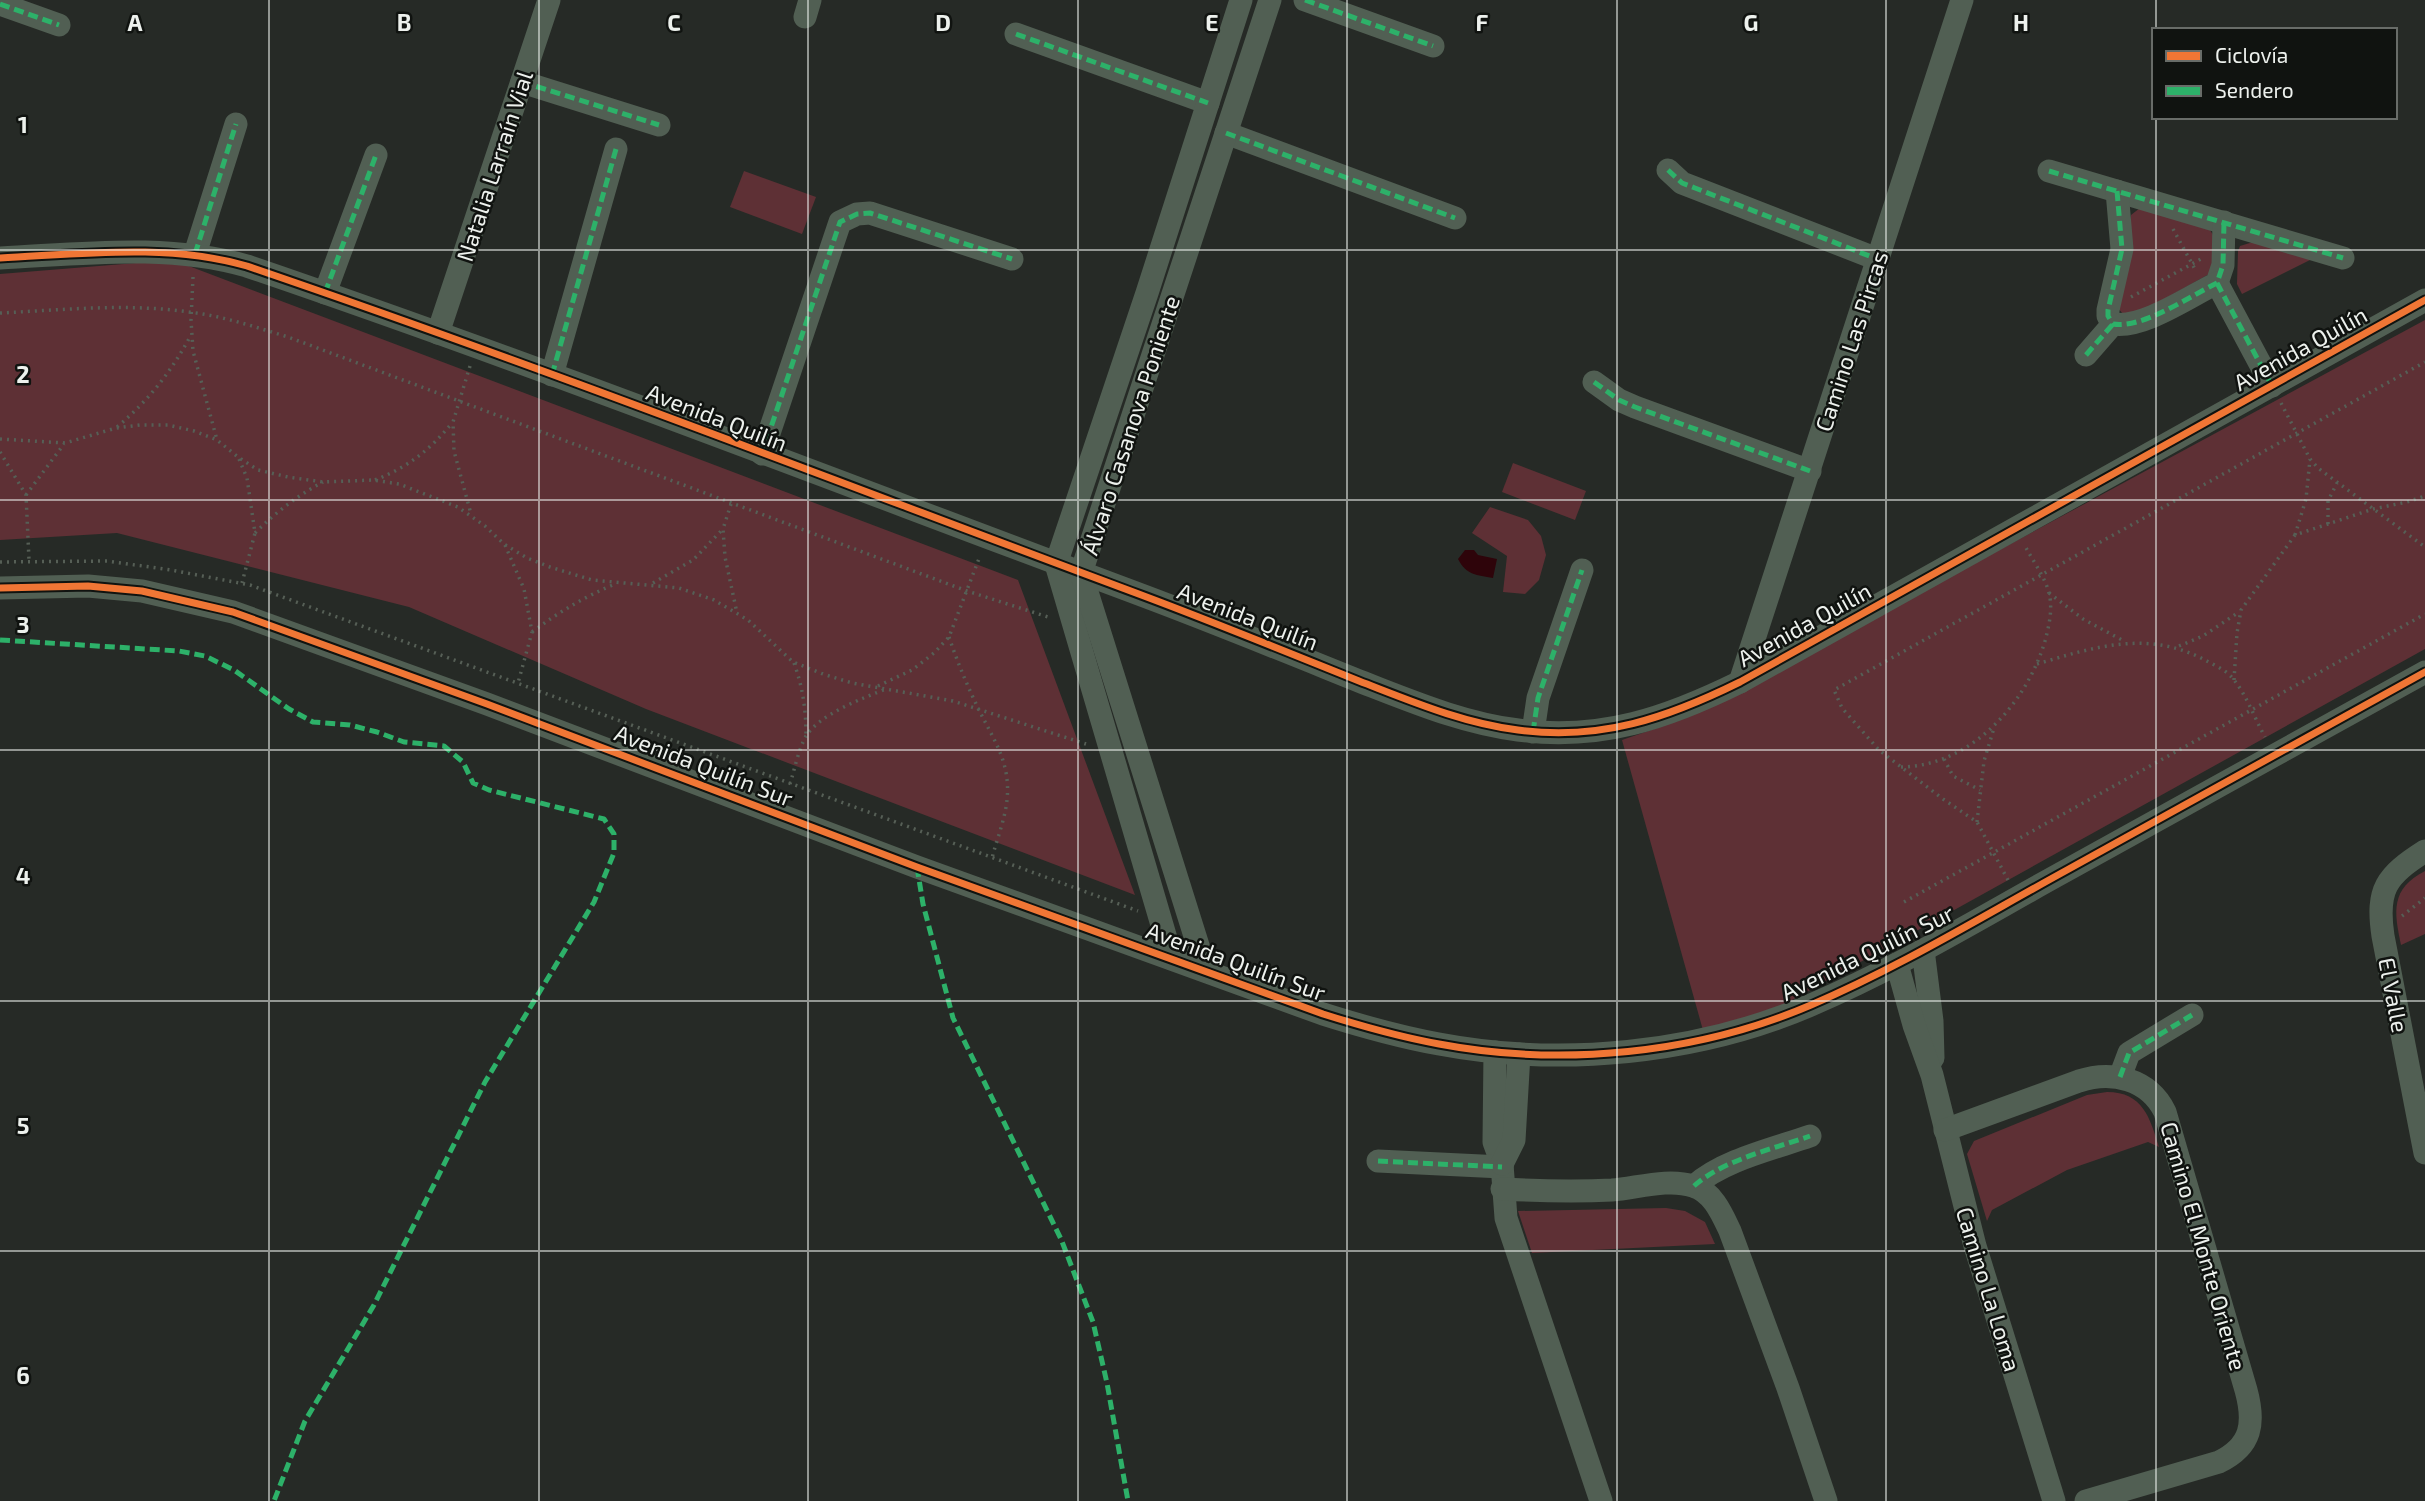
<svg xmlns="http://www.w3.org/2000/svg" width="2425" height="1501" viewBox="0 0 2425 1501" font-family="'Exo 2',sans-serif">
<style>
.green{fill:#5e3035}
.water{fill:#2e040a}
.lines{fill:none;stroke-linecap:round;stroke-linejoin:round}
.path{stroke:#565f56;stroke-width:3.5;stroke-dasharray:2 5;stroke-linecap:butt}
.minor{stroke:#515f53;stroke-width:23}
.quiet{stroke:#2db169;stroke-width:5;stroke-dasharray:10 5;stroke-linecap:butt}
.cycleway-casing{stroke:#101310;stroke-width:11}
.cycleway{stroke:#f07635;stroke-width:7}
.grid{fill:none;stroke:#edf1ed;stroke-width:2;stroke-opacity:0.55}
.labels{text-anchor:middle;dominant-baseline:central;stroke-width:5;stroke-linejoin:round;paint-order:stroke}
.street-label{font-size:23px;fill:#edf1ed;stroke:#101310}
.grid-label{font-size:23px;text-anchor:middle;font-weight:bold;fill:#edf1ed;stroke:#101310;stroke-width:5;stroke-linejoin:round;paint-order:stroke}
</style>
<rect width="100%" height="100%" fill="#262a26"/>
<g class="green">
<path d="M744,171L816,197L802,234L730,207Z"/>
<path d="M2140,208L2210,230L2216,240L2211,273L2141,312L2123,314L2118,308L2130,258L2131,215Z"/>
<path d="M2253,242L2312,259L2242,294L2237,284L2238,251L2240,246Z"/>
<path d="M173,260L1018,580L1135,895L646,709L409,607L117,533L0,540V274Z"/>
<path d="M2425,320V649L1763,1016L1706,1041L1622,740L1657,728L1729,696Z"/>
<path d="M1513,463L1586,491L1575,520L1502,492Z"/>
<path d="M1490,507L1528,520L1541,536L1546,555L1539,580L1525,594L1503,592L1507,556L1472,533Z"/>
<path d="M2425,871V934L2401,945C2394,912 2390,889 2425,871Z"/>
<path d="M2107,1092C2143,1092 2150,1118 2159,1147L2148,1142L2067,1170L1992,1210L1987,1221L1967,1154L1974,1141L2087,1095Z"/>
<path d="M1666,1208L1685,1211L1705,1222L1715,1244L1532,1253L1518,1211Z"/>
</g>
<path class="water" d="M1465,550H1474L1478,555L1497,559L1493,578C1477,575 1466,575 1458,559Z"/>
<g class="lines">
<g class="path">
<path d="M2173,229L2196,271"/>
<path d="M193,277L191,320L193,351L217,440"/>
<path d="M2131,297L2201,259"/>
<path d="M0,313C62,310 127,303 189,312C223,316 255,327 288,337L967,591L1048,617"/>
<path d="M470,366L453,422L454,451L471,514"/>
<path d="M2281,403L2310,459L2318,468L2425,547"/>
<path d="M117,427C149,400 171,372 191,335"/>
<path d="M0,439L65,443L116,428L140,425H168L194,431L217,440L238,457L258,470L288,477L323,482L373,480L399,484L458,507L485,526L504,544L527,558L550,567L592,580L679,588L714,600L748,620L793,662L823,674L852,683L953,701L1086,744"/>
<path d="M0,452L26,495L29,560"/>
<path d="M239,459L247,478L255,533L242,583"/>
<path d="M375,480C408,467 430,450 452,423"/>
<path d="M26,495L64,444"/>
<path d="M731,504L723,529L725,557L737,613"/>
<path d="M2328,524V501L2337,483"/>
<path d="M255,533C276,512 297,496 323,482"/>
<path d="M2295,535L2306,499L2310,459"/>
<path d="M505,545L524,589L532,632L518,683"/>
<path d="M0,562L107,561L171,570L250,585L1138,911"/>
<path d="M653,583L693,560L723,529"/>
<path d="M2049,593L2083,619L2124,641"/>
<path d="M532,632C559,612 584,597 615,584"/>
<path d="M949,637C957,661 967,685 978,708C993,739 1011,762 1007,800C1005,819 997,839 992,858"/>
<path d="M2179,646L2203,636L2239,612"/>
<path d="M794,663C803,688 806,710 806,736"/>
<path d="M2037,664C2094,647 2147,630 2203,659C2214,665 2227,670 2234,680C2247,696 2255,719 2265,737"/>
<path d="M2234,680L2237,633L2241,610L2295,535L2373,509L2407,502L2425,496"/>
<path d="M878,686L912,670L934,653L949,637L980,556"/>
<path d="M1944,759L1953,776L1980,790"/>
<path d="M1901,767C1970,766 2026,705 2045,641C2049,626 2053,609 2049,593C2045,577 2033,561 2025,546"/>
<path d="M790,784C794,771 799,748 806,736C820,714 863,698 886,689"/>
<path d="M1977,822L1984,761L1994,728"/>
<path d="M2008,880L1977,822L1943,799L1879,750L1842,708L1834,690L2425,362"/>
<path d="M1904,902L2425,614"/>
<path d="M2402,916L2425,898"/>
</g>
<g class="minor">
<path d="M1305,0L1433,46"/>
<path d="M0,4L59,25"/>
<path d="M805,17L810,0"/>
<path d="M1016,34L1208,103"/>
<path d="M522,82L659,125"/>
<path d="M1226,133L1455,218"/>
<path d="M1668,170L1682,183L1695,188L1877,259"/>
<path d="M2049,171L2343,258"/>
<path d="M2117,191L2122,249L2108,310V316L2113,324C2143,329 2190,296 2217,283L2223,265L2224,222"/>
<path d="M195,254L236,124"/>
<path d="M0,258C82,254 167,243 247,266C549,369 846,485 1144,596C1216,623 1287,652 1359,681C1411,701 1462,723 1518,730C1601,741 1667,718 1740,682L2425,300"/>
<path d="M2217,283L2272,386"/>
<path d="M325,293L376,155"/>
<path d="M438,333L549,0"/>
<path d="M2086,355L2113,324"/>
<path d="M552,375L616,149"/>
<path d="M1594,382L1619,400L1635,407L1810,471"/>
<path d="M762,454L840,222L857,214L870,213L1012,259"/>
<path d="M0,588L88,586L142,591L233,612L487,704L917,867L1323,1014C1361,1026 1400,1037 1439,1044C1561,1067 1697,1054 1811,1005C1900,967 1983,916 2067,870C2186,803 2306,738 2425,672"/>
<path d="M1740,682L1962,0"/>
<path d="M1533,732L1538,698L1582,570"/>
<path d="M2425,851C2386,876 2376,889 2383,936L2425,1153"/>
<path d="M1923,950L1932,1021L1933,1058"/>
<path d="M1172,959L1056,564L1147,293L1241,0"/>
<path d="M1897,964L1914,1025L1932,1075L1975,1246L2054,1501"/>
<path d="M1206,971L1081,573L1270,0"/>
<path d="M1495,1052L1494,1142L1502,1164L1506,1218L1601,1501"/>
<path d="M2120,1077L2129,1053L2192,1015"/>
<path d="M1945,1130L2079,1081C2112,1070 2149,1079 2165,1112L2246,1390C2255,1423 2252,1446 2219,1462L2086,1501"/>
<path d="M1378,1161L1502,1167"/>
<path d="M1502,1164L1514,1140L1519,1054"/>
<path d="M1694,1186C1723,1160 1773,1149 1810,1136"/>
<path d="M1502,1189C1539,1191 1575,1192 1612,1190C1637,1188 1668,1178 1693,1186C1713,1192 1722,1214 1730,1231L1788,1388L1826,1501"/>
</g>
<g class="quiet">
<path d="M1305,0L1433,46"/>
<path d="M0,4L59,25"/>
<path d="M1016,34L1208,103"/>
<path d="M522,82L659,125"/>
<path d="M1226,133L1455,218"/>
<path d="M1668,170L1682,183L1695,188L1877,259"/>
<path d="M2049,171L2343,258"/>
<path d="M2117,191L2122,249L2108,310V316L2113,324C2143,329 2190,296 2217,283L2223,265L2224,222"/>
<path d="M195,254L236,124"/>
<path d="M2217,283L2272,386"/>
<path d="M325,293L376,155"/>
<path d="M2086,355L2113,324"/>
<path d="M552,375L616,149"/>
<path d="M1594,382L1619,400L1635,407L1810,471"/>
<path d="M762,454L840,222L857,214L870,213L1012,259"/>
<path d="M0,640L179,651L205,656L234,670L289,709L313,722L350,725L377,732L404,742L444,746L463,762L473,783L489,790L604,819L614,834V853L594,902L485,1082L374,1305L305,1421L274,1501"/>
<path d="M1533,732L1538,698L1582,570"/>
<path d="M917,867L923,904L953,1018L1061,1239L1093,1322L1107,1383L1128,1501"/>
<path d="M2120,1077L2129,1053L2192,1015"/>
<path d="M1378,1161L1502,1167"/>
<path d="M1694,1186C1723,1160 1773,1149 1810,1136"/>
</g>
<g class="cycleway-casing">
<g id="cycleway">
<path d="M0,258C82,254 167,243 247,266C549,369 846,485 1144,596C1216,623 1287,652 1359,681C1411,701 1462,723 1518,730C1601,741 1667,718 1740,682L2425,300"/>
<path d="M0,588L88,586L142,591L233,612L487,704L917,867L1323,1014C1361,1026 1400,1037 1439,1044C1561,1067 1697,1054 1811,1005C1900,967 1983,916 2067,870C2186,803 2306,738 2425,672"/>
</g>
</g>
<use href="#cycleway" class="cycleway"/>
</g>
<path class="grid" d="M269,0V1501M539,0V1501M808,0V1501M1078,0V1501M1347,0V1501M1617,0V1501M1886,0V1501M2156,0V30M2156,117V1501M0,250H2425M0,500H2425M0,750H2425M0,1001H2425M0,1251H2425"/>
<g class="labels">
<g class="street-label">
<text transform="translate(494 166) rotate(-72)">Natalia Larraín Vial</text>
<text transform="translate(1851 341) rotate(-72)">Camino Las Pircas</text>
<text transform="translate(2300 348) rotate(-29)">Avenida Quilín</text>
<text transform="translate(717 417) rotate(21)">Avenida Quilín</text>
<text transform="translate(1130 425) rotate(-72)">Álvaro Casanova Poniente</text>
<text transform="translate(1248 616) rotate(21)">Avenida Quilín</text>
<text transform="translate(1804 624) rotate(-29)">Avenida Quilín</text>
<text transform="translate(704 765) rotate(21)">Avenida Quilín Sur</text>
<text transform="translate(1867 952) rotate(-26)">Avenida Quilín Sur</text>
<text transform="translate(1236 961) rotate(20)">Avenida Quilín Sur</text>
<text transform="translate(2394 995) rotate(79)">El Valle</text>
<text transform="translate(2204 1246) rotate(74)">Camino El Monte Oriente</text>
<text transform="translate(1989 1289) rotate(73)">Camino La Loma</text>
</g>
</g>
<g class="grid-label">
<text x="135" y="31">A</text>
<text x="404" y="31">B</text>
<text x="674" y="31">C</text>
<text x="943" y="31">D</text>
<text x="1212" y="31">E</text>
<text x="1482" y="31">F</text>
<text x="1751" y="31">G</text>
<text x="2021" y="31">H</text>
<text x="23" y="133">1</text>
<text x="23" y="383">2</text>
<text x="23" y="633">3</text>
<text x="23" y="884">4</text>
<text x="23" y="1134">5</text>
<text x="23" y="1384">6</text>
</g>
<rect x="2152" y="28" width="245" height="91" fill="#101310" stroke="#686c68" stroke-width="2"/>
<rect x="2166" y="51" width="35" height="10" fill="#f07635" stroke="#686c68" stroke-width="2"/>
<text x="2215" y="63" font-size="21" fill="#edf1ed">Ciclovía</text>
<rect x="2166" y="86" width="35" height="10" fill="#2db169" stroke="#686c68" stroke-width="2"/>
<text x="2215" y="98" font-size="21" fill="#edf1ed">Sendero</text>
</svg>
